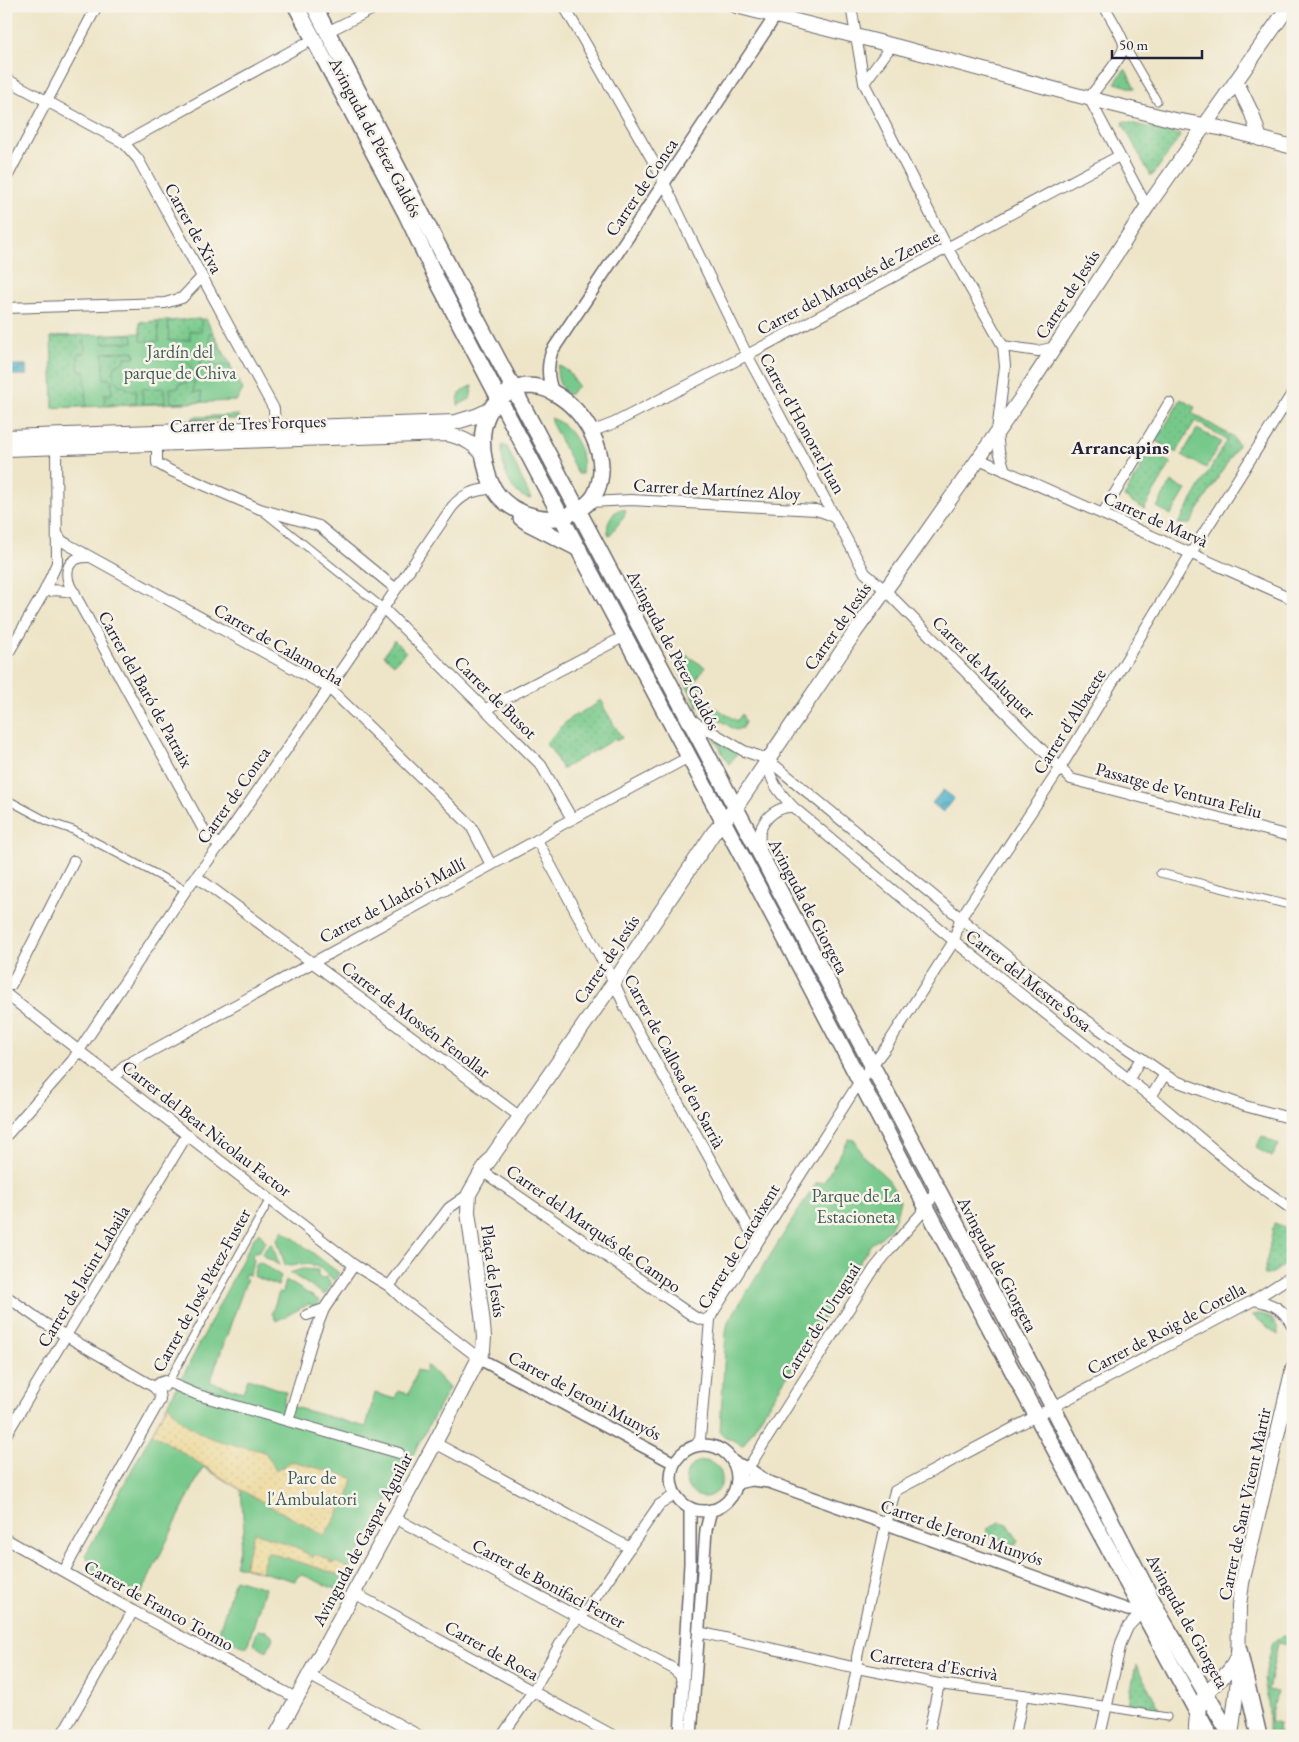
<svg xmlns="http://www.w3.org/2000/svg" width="1299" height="1742" viewBox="0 0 1299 1742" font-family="'EB Garamond',serif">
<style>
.green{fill:#77c98b;stroke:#4c7663}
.sand{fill:url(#sand-dots);stroke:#887e6c}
.garden{fill:url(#garden-dots);stroke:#4c7663}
.water{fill:url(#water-waves);stroke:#346881}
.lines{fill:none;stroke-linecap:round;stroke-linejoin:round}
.pedestrian-casing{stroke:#69666c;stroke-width:9}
.minor-casing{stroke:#69666c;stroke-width:12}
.tertiary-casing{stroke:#69666c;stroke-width:14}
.secondary-casing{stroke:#69666c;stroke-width:16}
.primary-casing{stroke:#69666c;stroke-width:18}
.pedestrian{stroke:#fff;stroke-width:7}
.minor{stroke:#fff;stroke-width:10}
.tertiary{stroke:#fff;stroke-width:11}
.secondary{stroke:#fff;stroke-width:14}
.primary{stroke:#fff;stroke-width:15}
.labels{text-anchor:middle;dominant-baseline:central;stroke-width:5;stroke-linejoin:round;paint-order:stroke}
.street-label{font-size:18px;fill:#22223b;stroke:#f7f3e8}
.park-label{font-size:18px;fill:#405c57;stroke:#f7f3e8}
.neighbourhood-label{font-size:19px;font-weight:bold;fill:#22223b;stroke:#f7f3e8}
</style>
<defs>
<pattern id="sand-dots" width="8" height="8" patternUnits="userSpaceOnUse" patternTransform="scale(1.25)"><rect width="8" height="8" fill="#eeda9e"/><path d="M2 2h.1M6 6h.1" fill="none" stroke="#ccbb89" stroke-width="1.8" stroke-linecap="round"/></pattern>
<pattern id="garden-dots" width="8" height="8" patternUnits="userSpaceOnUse" patternTransform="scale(1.25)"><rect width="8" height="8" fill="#77c98b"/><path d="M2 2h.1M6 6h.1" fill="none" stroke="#67ac79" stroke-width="1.8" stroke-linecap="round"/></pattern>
<pattern id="water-waves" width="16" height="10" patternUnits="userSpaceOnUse" patternTransform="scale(1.25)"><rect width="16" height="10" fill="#47afc7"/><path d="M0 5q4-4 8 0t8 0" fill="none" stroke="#3b8ea3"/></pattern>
</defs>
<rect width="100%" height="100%" fill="#f7f3e8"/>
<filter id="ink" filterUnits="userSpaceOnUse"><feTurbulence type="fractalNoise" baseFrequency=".02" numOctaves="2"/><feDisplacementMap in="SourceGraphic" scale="10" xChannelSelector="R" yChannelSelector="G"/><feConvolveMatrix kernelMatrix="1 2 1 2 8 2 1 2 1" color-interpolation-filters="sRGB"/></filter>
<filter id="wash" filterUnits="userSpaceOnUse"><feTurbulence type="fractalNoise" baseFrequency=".0096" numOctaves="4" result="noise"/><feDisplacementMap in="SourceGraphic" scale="20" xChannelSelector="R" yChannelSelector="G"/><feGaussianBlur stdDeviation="1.12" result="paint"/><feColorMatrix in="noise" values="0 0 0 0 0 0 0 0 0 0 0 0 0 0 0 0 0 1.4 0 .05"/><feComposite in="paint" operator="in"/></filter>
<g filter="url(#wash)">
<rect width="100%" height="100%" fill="#eee5c8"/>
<g class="green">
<path d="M206,319L243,390L236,401L53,408L58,336L140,333V322Z"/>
<path d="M558,365L568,371L578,386L569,395C560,389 555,376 558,365Z"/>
<path d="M473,386L470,399L458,405C457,394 463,388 473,386Z"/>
<path d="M519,416L562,496V497H560L518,419Z"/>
<path d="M551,418C572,425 586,453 582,474H578L551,422Z"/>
<path d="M1197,429L1221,442L1206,468L1182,455Z"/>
<path d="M503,445L507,447L531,499C509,496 501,465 502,446Z"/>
<path d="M1171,482L1186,490L1171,515L1157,507Z"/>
<path d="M621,509L626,510L624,517L609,536C605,525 610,513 621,509Z"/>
<path d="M595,556L715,783L712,786L591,558Z"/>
<path d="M678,653L686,655L705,667L695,681L705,690L700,698L737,721L742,714L745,722L742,728L736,730L732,728L698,706L675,664L674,656Z"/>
<path d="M714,738L738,752L729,765Z"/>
<path d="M1262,1136L1279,1145L1272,1157L1256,1148Z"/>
<path d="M849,1139L855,1140L863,1156L888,1179L900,1201C894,1224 892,1231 871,1244L743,1445L724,1436L720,1432L726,1332L728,1322L816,1183L824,1182Z"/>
<path d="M283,1230L339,1273L334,1281C326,1271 316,1263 302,1264C296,1265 291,1267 285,1265L277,1239Z"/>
<path d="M259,1232L266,1242L259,1251L255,1252L252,1255L254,1261L249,1275L245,1274L244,1278L247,1279L210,1382L243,1392L248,1378L286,1392L283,1404L366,1427L375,1393L395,1399L398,1391L409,1394L417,1370L425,1372L427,1365L449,1388L339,1591L303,1575L298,1576L295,1581L235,1565L244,1529L241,1490L203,1467L140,1596L92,1571L86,1554L184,1374L252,1241Z"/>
<path d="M272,1242L279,1265L264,1256L262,1253Z"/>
<path d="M260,1262L281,1276L278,1286L253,1276L257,1263Z"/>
<path d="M302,1269L318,1270V1277L322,1279L326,1277L331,1284L325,1295L290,1273Z"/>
<path d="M286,1280L320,1301L316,1307L309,1304L276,1321L272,1313L279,1292L283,1293Z"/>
<circle cx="704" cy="1479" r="18"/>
<path d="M235,1579L265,1588L247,1647L217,1638Z"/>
<path d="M258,1630L266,1631L271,1634L273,1638L267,1651L253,1644Z"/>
<path d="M1284,1636L1293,1637V1646L1278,1643L1268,1690L1277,1692L1270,1722L1279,1724L1277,1733L1291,1736H1269V1709L1264,1679L1273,1642L1278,1638Z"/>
</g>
<g class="sand">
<path d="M168,1404C192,1440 226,1442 265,1452L276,1471L292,1461L353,1478L349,1494L325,1536L241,1490L152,1433Z"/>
<path d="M254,1532L300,1549L313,1558L315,1554L330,1560L329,1562L334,1564L335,1562L351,1569L347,1577L267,1552L261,1572L244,1567Z"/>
</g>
<g class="garden">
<path d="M1124,70H1126L1135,89L1115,83Z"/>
<path d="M1123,121L1180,135L1179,138L1153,175H1150L1123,124Z"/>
<path d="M201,319V331H190V340L169,341L168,321Z"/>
<path d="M158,321L159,341H141L140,322Z"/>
<path d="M209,333H213L231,366H211Z"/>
<path d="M132,334L133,342L103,343L102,335Z"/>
<path d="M84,335L85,353L78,354L79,371H85L86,406L53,408L51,337Z"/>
<path d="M169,350H200L201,372L194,373V392H201L202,402L171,403L170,388H179V384L187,383C193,377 193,369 188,362L178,359V355H169Z"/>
<path d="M134,351L135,357H125V361L116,365C112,372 113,379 119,385L126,386L127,390H136V404L105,405L104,394H112L111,379H104L103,353Z"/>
<path d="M164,388L165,403L143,404L142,389Z"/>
<path d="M1181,399L1195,407L1192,413L1233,437L1238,445L1190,524H1178L1227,440L1195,421L1176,453L1156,441Z"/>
<path d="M239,415V419L193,420V417Z"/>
<path d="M1150,451L1171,463L1144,509L1124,497Z"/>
<path d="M394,640L406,652L394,664L384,655Z"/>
<path d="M601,700L604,705L603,706L622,738L616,741L615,739L562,769L551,749L545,744L570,718L597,704L596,703Z"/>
<path d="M1274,1223C1292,1227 1297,1246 1287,1261C1283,1267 1275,1272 1268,1275H1264Z"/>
<path d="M1258,1314C1270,1314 1279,1323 1278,1335L1252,1315Z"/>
<path d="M1000,1522L1008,1524L1018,1540L1016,1545L986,1535L987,1529Z"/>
<path d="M1136,1665L1162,1713L1127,1709Z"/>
</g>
<g class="water">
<path d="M8,365H26L27,375H8Z"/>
<path d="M943,790L954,798L943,812L932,803Z"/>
</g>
</g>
<g filter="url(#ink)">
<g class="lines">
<g class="pedestrian-casing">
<g id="pedestrian">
<path d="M1124,44L1157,101"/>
<path d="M265,513L383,608"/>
<path d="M6,799L49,822L73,830L186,890"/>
<path d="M1160,873L1293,906"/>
<path d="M165,1388L266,1206"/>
<path d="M1106,1707L1167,1717"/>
</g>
</g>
<g class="minor-casing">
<g id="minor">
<path d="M564,6L657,168L747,355L865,573L885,590L1071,779L1293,837"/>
<path d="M851,6L864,83L947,247L1003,346L1038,351L1056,347"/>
<path d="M1104,6C1109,15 1123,37 1124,45C1125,55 1096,88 1089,98L1147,207"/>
<path d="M327,32L379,6"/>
<path d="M6,79L124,143L138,159L274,409L275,428L272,432"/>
<path d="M864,83L892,45"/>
<path d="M124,143L304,44"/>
<path d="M6,179L97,6"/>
<path d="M6,308L165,303L182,298L202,277"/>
<path d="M1003,346L1005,366L997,431L999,451L1005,471"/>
<path d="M591,432L614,423L747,355L1119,156"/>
<path d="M157,444V463L169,470L260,509L319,526L396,589"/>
<path d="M979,459L1293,599"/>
<path d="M590,502L631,500L816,510L828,514L836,519"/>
<path d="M1103,513L1169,403"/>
<path d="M58,535L62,541L67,544L329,688L471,826L491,865"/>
<path d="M90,557C70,556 63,568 70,586L207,836L220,845"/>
<path d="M44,592C54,589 64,590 75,593"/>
<path d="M383,608L541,765L572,819"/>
<path d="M6,657L44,592L57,563L56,448"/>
<path d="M486,709L625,636"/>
<path d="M690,719L744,751L767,759L1076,1013L1173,1080L1245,1106L1293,1119"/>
<path d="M767,759C770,782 778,791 793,807L954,941L1161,1105L1250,1180L1293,1210"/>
<path d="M537,840L614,982L626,1009L757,1243"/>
<path d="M760,849C760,844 759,838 760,832C764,817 778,806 793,807"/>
<path d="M197,877L519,1116"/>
<path d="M11,985L74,861"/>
<path d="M6,994L354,1265L389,1286L405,1301L480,1359"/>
<path d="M115,1077L124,1066L537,840L561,825L689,757"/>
<path d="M1129,1079L1141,1058"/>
<path d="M1151,1097L1165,1074"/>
<path d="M6,1136L72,1061L186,890L220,845L329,688L452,507C465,492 474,491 493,488"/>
<path d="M482,1171L693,1316C702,1321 706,1322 712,1314"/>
<path d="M389,1286L449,1208L469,1194"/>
<path d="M6,1296L44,1323L154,1387L159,1393L160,1400L64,1571"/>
<path d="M1254,1300C1274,1304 1283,1308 1293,1327"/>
<path d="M307,1315L324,1309L354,1265"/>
<path d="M155,1388L159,1383L165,1381L198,1395L399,1453"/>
<path d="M288,1421L313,1337L324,1309"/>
<path d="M6,1435L187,1135"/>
<path d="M435,1443L630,1548"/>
<path d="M696,1445L700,1439L710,1320L712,1314L860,1081L886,1047L954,941L960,919L1061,767L1191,553L1293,392"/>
<path d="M737,1479L752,1462L874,1269L891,1248L927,1207L934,1193V1185"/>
<path d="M395,1518L672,1668L680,1675L682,1682"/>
<path d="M6,1539L133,1611L296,1698"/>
<path d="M354,1593L614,1736"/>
<path d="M699,1632L857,1668L939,1684L1023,1695L1106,1707"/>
<path d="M309,1675L420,1736"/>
<path d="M61,1736L133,1611"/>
<path d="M502,1736L533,1691L571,1625L586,1611L659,1505L675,1495"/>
<path d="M843,1736L857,1668V1657L886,1524L895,1491L1254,1300L1293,1275"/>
<path d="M928,1736L939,1684"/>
<path d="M1015,1736L1023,1695"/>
<path d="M1100,1736L1121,1643L1128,1627L1143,1611"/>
</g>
</g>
<g class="tertiary-casing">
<g id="tertiary">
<path d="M553,392C547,378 547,365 552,351L782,6"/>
<path d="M480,1359L674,1463"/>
<circle cx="704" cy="1478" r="33"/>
<path d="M733,1462L748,1468L765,1480"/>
<path d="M737,1483L752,1480L769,1482L1128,1610L1143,1611"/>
<path d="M680,1736L690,1564V1508"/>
<path d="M691,1736L706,1530L711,1510"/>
</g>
</g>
<g class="secondary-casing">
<g id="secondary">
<path d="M736,6L899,47L1072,94L1174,120L1220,128L1293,147"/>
<path d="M1236,81L1252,114L1260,139"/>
<path d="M6,437L456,422L476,416L489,410"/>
<path d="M6,449L446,434C461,437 476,444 484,457"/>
<path d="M276,1736L435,1443L483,1350L484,1337L482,1315L468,1212L469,1194L482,1171L614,982L714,832L736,807L855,632L913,552L1024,394L1147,207L1289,6"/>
<path d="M1196,1736C1195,1715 1199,1697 1216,1683C1225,1675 1233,1669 1237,1656"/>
<path d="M1231,1736L1238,1680L1239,1606L1242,1583L1293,1368"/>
</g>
</g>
<g class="primary-casing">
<g id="primary">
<path d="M296,6L406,214L439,284L548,492L738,849L1023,1391L1210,1736"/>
<path d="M314,6L455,278L1042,1386L1162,1619L1231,1736"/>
<path d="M525,386C535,386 545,387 554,393C585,410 611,455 597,490C593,502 581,509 570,514C557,520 546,519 533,516C520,513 506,505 498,495C491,486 487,474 485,463C477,428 487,395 525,386Z"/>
<path d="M521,518L528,523L579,549"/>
<path d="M1239,1650L1259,1736"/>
</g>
</g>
<use href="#pedestrian" class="pedestrian"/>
<use href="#minor" class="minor"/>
<use href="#tertiary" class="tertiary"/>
<use href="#secondary" class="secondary"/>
<use href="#primary" class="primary"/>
</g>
</g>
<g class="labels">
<g class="street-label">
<text transform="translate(376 137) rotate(62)">Avinguda de Pérez Galdós</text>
<text transform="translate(641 187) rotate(-56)">Carrer de Conca</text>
<text transform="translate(194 228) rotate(61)">Carrer de Xiva</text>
<text transform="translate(848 282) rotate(-28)">Carrer del Marqués de Zenete</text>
<text transform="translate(1067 294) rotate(-57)">Carrer de Jesús</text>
<text transform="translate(248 423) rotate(-2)">Carrer de Tres Forques</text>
<text transform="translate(803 423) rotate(61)">Carrer d'Honorat Juan</text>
<text transform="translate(717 489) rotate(3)">Carrer de Martínez Aloy</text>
<text transform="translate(1156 519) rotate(24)">Carrer de Marvà</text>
<text transform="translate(837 626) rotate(-55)">Carrer de Jesús</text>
<text transform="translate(279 644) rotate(30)">Carrer de Calamocha</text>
<text transform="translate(674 650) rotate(62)">Avinguda de Pérez Galdós</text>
<text transform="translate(984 667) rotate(45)">Carrer de Maluquer</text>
<text transform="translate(146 689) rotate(61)">Carrer del Baró de Patraix</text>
<text transform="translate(496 697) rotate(45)">Carrer de Busot</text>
<text transform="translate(1069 721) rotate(-58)">Carrer d'Albacete</text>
<text transform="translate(1179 790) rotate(15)">Passatge de Ventura Feliu</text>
<text transform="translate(233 795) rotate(-55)">Carrer de Conca</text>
<text transform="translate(392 900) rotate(-28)">Carrer de Lladró i Mallí</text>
<text transform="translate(809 906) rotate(62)">Avinguda de Giorgeta</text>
<text transform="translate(606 959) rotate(-56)">Carrer de Jesús</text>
<text transform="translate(1029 980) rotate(38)">Carrer del Mestre Sosa</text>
<text transform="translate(416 1019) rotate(37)">Carrer de Mossén Fenollar</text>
<text transform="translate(675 1061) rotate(62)">Carrer de Callosa d'en Sarrià</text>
<text transform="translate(207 1128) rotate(38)">Carrer del Beat Nicolau Factor</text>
<text transform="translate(594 1228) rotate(35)">Carrer del Marqués de Campo</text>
<text transform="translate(738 1246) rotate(-59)">Carrer de Carcaixent</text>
<text transform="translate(998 1264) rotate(62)">Avinguda de Giorgeta</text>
<text transform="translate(494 1271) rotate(82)">Plaça de Jesús</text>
<text transform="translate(83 1276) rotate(-59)">Carrer de Jacint Labaila</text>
<text transform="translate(201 1290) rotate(-61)">Carrer de José Pérez-Fuster</text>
<text transform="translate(820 1321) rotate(-58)">Carrer de l'Uruguai</text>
<text transform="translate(1166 1328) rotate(-28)">Carrer de Roig de Corella</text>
<text transform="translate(585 1395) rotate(28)">Carrer de Jeroni Munyós</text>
<text transform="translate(1244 1504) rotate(-78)">Carrer de Sant Vicent Màrtir</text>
<text transform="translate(962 1532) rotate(19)">Carrer de Jeroni Munyós</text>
<text transform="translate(362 1539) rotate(-62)">Avinguda de Gaspar Aguilar</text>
<text transform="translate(549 1583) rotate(28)">Carrer de Bonifaci Ferrer</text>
<text transform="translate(159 1605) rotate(29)">Carrer de Franco Tormo</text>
<text transform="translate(1188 1621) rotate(61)">Avinguda de Giorgeta</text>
<text transform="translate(492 1650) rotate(29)">Carrer de Roca</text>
<text transform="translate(934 1664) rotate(9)">Carretera d'Escrivà</text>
</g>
<g class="park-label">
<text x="180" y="351">Jardín del<tspan x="180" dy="21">parque de Chiva</tspan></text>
<text x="856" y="1195">Parque de La<tspan x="856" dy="21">Estacioneta</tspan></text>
<text x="312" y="1477">Parc de<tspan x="312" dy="21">l'Ambulatori</tspan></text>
</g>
<g class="neighbourhood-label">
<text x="1120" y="447">Arrancapins</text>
</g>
</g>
<rect width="1299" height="1742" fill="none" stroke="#f7f3e8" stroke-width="25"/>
<path d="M1112 50v8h90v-8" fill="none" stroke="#22223b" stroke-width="2.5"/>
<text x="1119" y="50" font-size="15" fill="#22223b" stroke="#f7f3e8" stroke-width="4" paint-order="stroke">50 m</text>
</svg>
